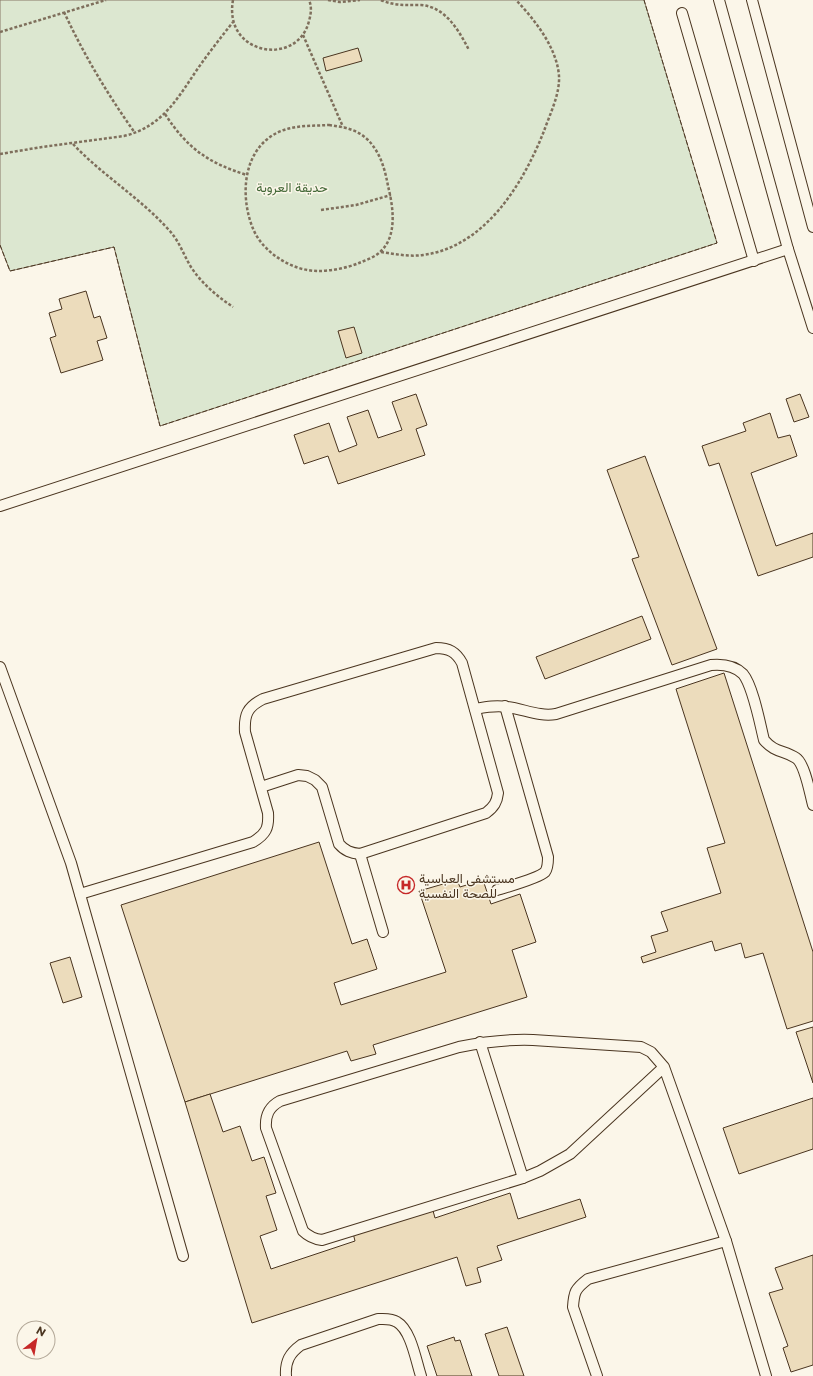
<svg xmlns="http://www.w3.org/2000/svg" width="813" height="1376" viewBox="0 0 813 1376" font-family="Montserrat,Vazirmatn,sans-serif">
<style>
.green{fill:#dce7d0;stroke:#887966}
.building{fill:#ecdcbc;stroke:#4a3520}
.lines{fill:none;stroke-linecap:round;stroke-linejoin:round}
.lane-casing{stroke:#4a3520;stroke-width:12}
.path{stroke:#7f6f5c;stroke-width:2.5;stroke-dasharray:3 2;stroke-linecap:butt}
.lane{stroke:#fbf6e9;stroke-width:10}
.fence{stroke:#4a3520;stroke-width:1;stroke-dasharray:5 2;stroke-linecap:butt}
.labels{text-anchor:middle;dominant-baseline:central;stroke-width:3;stroke-linejoin:round;paint-order:stroke}
.park-label{font-size:13px;fill:#436837;stroke:#fbf6e9}
.poi-label{font-size:13px;fill:#4a3520;stroke:#fbf6e9;text-anchor:start}
</style>
<rect width="100%" height="100%" fill="#fbf6e9"/>
<path class="green" d="M0,0H644L717,243L160,426L114,247L10,271L0,245Z"/>
<g class="building">
<path d="M358,48L362,61L326,71L323,58Z"/>
<path d="M86,291L94,318L100,316L107,338L97,341L103,360L61,373L50,338L56,336L49,313L62,309L59,299Z"/>
<path d="M354,327L362,353L346,358L338,331Z"/>
<path d="M416,394L427,425L416,429L425,455L338,484L328,456L304,464L294,435L329,423L339,452L357,445L347,417L368,410L378,438L402,430L392,402Z"/>
<path d="M800,394L809,417L794,422L786,399Z"/>
<path d="M770,413L778,438L790,435L797,456L751,473L776,546L813,533V557L758,576L719,463L709,466L702,446L746,431L743,423Z"/>
<path d="M645,456L717,649L672,665L632,559L639,557L607,470Z"/>
<path d="M642,616L651,639L545,679L536,657Z"/>
<path d="M724,673L813,952V1021L787,1029L763,953L745,958L741,943L715,951L712,941L643,963L641,957L656,952L651,936L668,931L661,912L721,893L707,848L725,843L676,689Z"/>
<path d="M319,842L352,944L367,939L377,969L334,983L341,1005L446,972L419,891L457,880L460,887L483,880L491,904L520,894L536,942L512,950L527,997L373,1045L376,1054L351,1061L347,1051L185,1102L121,905Z"/>
<path d="M70,957L82,997L63,1003L50,963Z"/>
<path d="M813,1027V1083L796,1032Z"/>
<path d="M210,1094L223,1132L240,1126L252,1161L264,1157L276,1193L266,1196L277,1230L260,1236L271,1269L355,1241L353,1233L432,1207L435,1218L510,1193L518,1219L580,1199L586,1217L497,1246L502,1260L477,1268L481,1282L466,1286L457,1257L252,1323L185,1102Z"/>
<path d="M813,1098V1149L739,1174L723,1128Z"/>
<path d="M813,1255V1365L791,1372L783,1348L788,1346L769,1293L783,1289L775,1268Z"/>
<path d="M507,1327L524,1376H499L485,1334Z"/>
<path d="M454,1337L455,1341L460,1340L472,1376H437L427,1346Z"/>
</g>
<g class="lines">
<g class="lane-casing">
<g id="lane">
<path d="M719,0L788,249L813,328"/>
<path d="M752,0L813,227"/>
<path d="M682,13L754,261"/>
<path d="M0,506L788,249"/>
<path d="M0,667L71,863L183,1256"/>
<path d="M475,709C486,707 496,705 507,707C524,709 539,717 556,714L711,665C722,664 734,665 743,674C753,686 760,724 764,740C775,753 784,750 796,758C805,764 810,794 813,805"/>
<path d="M360,854L383,932"/>
<path d="M497,890C507,887 539,878 545,872C548,868 548,862 548,857L505,706"/>
<path d="M80,894L253,842C266,834 269,828 268,813L245,732C244,715 247,707 263,699L436,648C449,648 456,652 462,663L498,793C497,802 494,807 486,813L360,854C351,853 345,851 339,844L322,787L315,780L307,776L298,775L261,787"/>
<path d="M480,1042L523,1178"/>
<path d="M664,1067L570,1154L540,1171L523,1178L322,1240C314,1239 309,1237 303,1231L266,1128C265,1115 269,1107 280,1101L459,1047C484,1042 507,1039 533,1040L641,1047L651,1052L664,1067L726,1241L766,1376"/>
<path d="M286,1376C285,1361 290,1353 301,1345L378,1319C384,1319 391,1318 397,1322C411,1330 416,1361 421,1376"/>
<path d="M597,1376L573,1307C574,1292 575,1289 588,1279L726,1241"/>
</g>
</g>
<g class="path">
<path d="M233,0C223,56 298,67 309,21C311,14 312,7 309,0"/>
<path d="M328,0L340,2L360,0"/>
<path d="M381,0C394,6 407,5 421,5C446,7 459,31 469,50"/>
<path d="M64,12C84,55 108,95 135,133"/>
<path d="M0,32L106,0"/>
<path d="M303,35L343,127"/>
<path d="M165,114C187,148 208,163 247,175"/>
<path d="M329,125C343,127 357,129 368,140C380,152 385,169 388,186C393,206 398,236 380,252C375,257 366,260 359,263C347,268 331,271 318,271C293,271 265,254 254,231C239,197 242,147 281,131C296,125 313,126 329,125Z"/>
<path d="M73,144C102,175 139,197 168,229C179,240 183,254 191,267C202,284 217,296 233,307"/>
<path d="M0,154L42,147L124,136C165,126 179,95 201,64C211,50 222,36 233,22"/>
<path d="M321,210L356,205L391,195"/>
<path d="M381,252C395,254 409,257 423,255C485,247 523,184 544,131C550,114 560,94 559,76C557,48 535,20 516,0"/>
</g>
<use href="#lane" class="lane"/>
<path class="fence" d="M0,245L10,271L114,247L160,426L717,243L644,0"/>
</g>
<defs>
<g id="hospital-ring" transform="scale(0.9)"><circle r="9.5" fill="#fbf6e9" stroke="#c62828" stroke-width="1.5"/><path d="M-5-5h3v3.5h4V-5h3V5h-3V1.5h-4V5h-3Z" fill="#c62828"/></g>
</defs>
<g fill-rule="evenodd">
<use href="#hospital-ring" x="406" y="885"/>
</g>
<g class="labels">
<g class="park-label">
<text x="292" y="187">حديقة العروبة</text>
</g>
<g class="poi-label">
<text x="419" y="878">مستشفى العباسية<tspan x="419" dy="15">للصحة النفسية</tspan></text>
</g>
</g>
<g transform="translate(36 1340) rotate(31)"><circle r="19" fill="#fbf6e9" stroke="#b4a999"/>
<path d="M0-3L7 15L0 10L-7 15Z" fill="#c62828"/>
<text y="-6" font-size="11" font-weight="bold" text-anchor="middle" fill="#4a3520">N</text>
</g>
</svg>
